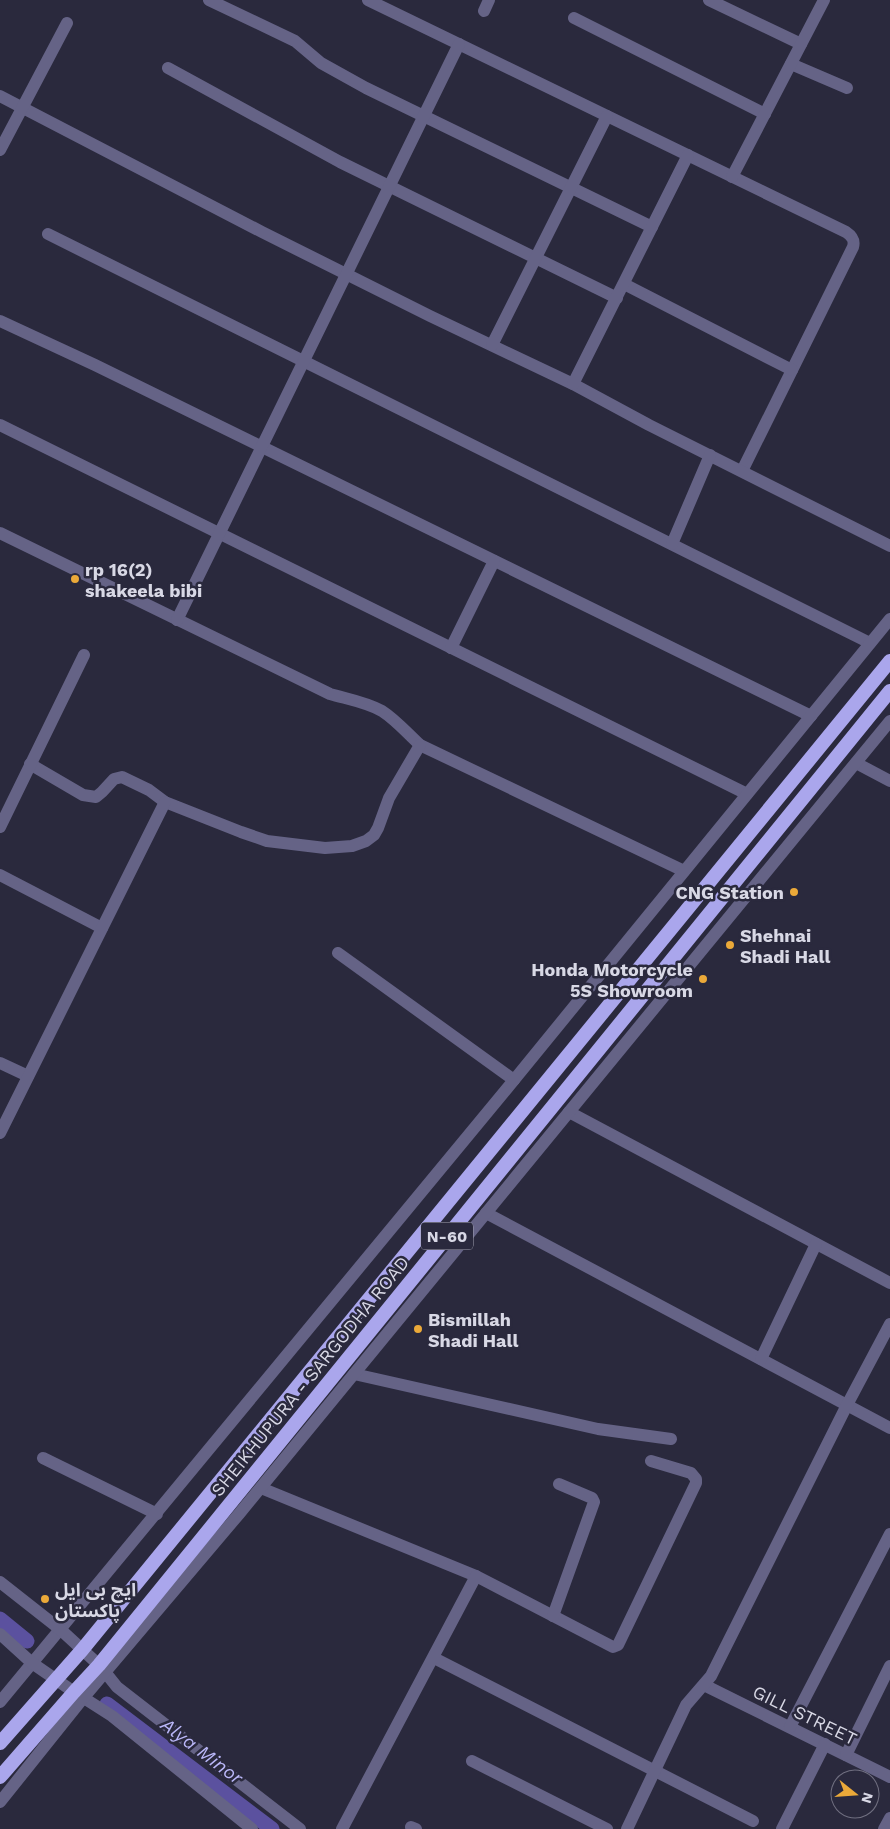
<svg xmlns="http://www.w3.org/2000/svg" width="890" height="1829" viewBox="0 0 890 1829" font-family="'Work Sans','Noto Sans Arabic',sans-serif">
<style>
.lines{fill:none;stroke-linecap:round;stroke-linejoin:round}
.canal{stroke:#5b519f;stroke-width:15}
.minor{stroke:#656386;stroke-width:12}
.tertiary{stroke:#656386;stroke-width:12}
.trunk{stroke:#aaa6ec;stroke-width:14}
.poi-dot{fill:#eba939;stroke:#2a293d;stroke-width:2}
.labels{text-anchor:middle;dominant-baseline:central;stroke-width:5;stroke-linejoin:round;paint-order:stroke}
.shield{fill:#2a293d;stroke:#a4a4b3;stroke-width:1}
.shield-label{font-size:16px;font-weight:bold;fill:#d8d8e5}
.poi-label{font-size:18px;font-weight:bold;fill:#d8d8e5;stroke:#2a293d;text-anchor:start}
.street-label{font-size:18px;fill:#d8d8e5;stroke:#2a293d}
.water-label{font-size:19px;font-style:italic;fill:#bab7f8;stroke:#2a293d}
</style>
<rect width="100%" height="100%" fill="#2a293d"/>
<g class="lines">
<g class="canal">
<path d="M0,1619L27,1641"/>
<path d="M107,1704L272,1829"/>
</g>
<g class="minor">
<path d="M209,0L295,41L321,63L366,88L652,227"/>
<path d="M368,0L846,232C852,236 855,240 853,247L742,471"/>
<path d="M709,0L801,44"/>
<path d="M484,11L489,0"/>
<path d="M574,18L765,114"/>
<path d="M791,64L847,88"/>
<path d="M168,68L340,162L617,298"/>
<path d="M0,96L262,232L430,316L573,384L649,425L890,546"/>
<path d="M0,150L67,23"/>
<path d="M732,177L824,0"/>
<path d="M48,234L870,643"/>
<path d="M624,284L792,370"/>
<path d="M0,321L95,365L811,716"/>
<path d="M492,345L607,116"/>
<path d="M573,384L688,155"/>
<path d="M0,425L747,794"/>
<path d="M0,533L330,694C347,699 366,702 382,711C396,720 407,733 420,745L684,871"/>
<path d="M672,544L710,455"/>
<path d="M177,620L459,44"/>
<path d="M451,648L494,561"/>
<path d="M856,763L890,781"/>
<path d="M30,764L83,795L96,797L102,792L114,779L122,777L149,790L165,802L241,832L267,841L325,848L352,846L366,841L374,835L378,828L389,798L420,745"/>
<path d="M0,827L84,655"/>
<path d="M0,875L102,928"/>
<path d="M338,953L514,1080"/>
<path d="M0,1063L28,1076"/>
<path d="M569,1112L890,1283"/>
<path d="M0,1133L165,802"/>
<path d="M486,1213L890,1428"/>
<path d="M761,1359L816,1244"/>
<path d="M354,1374L598,1429L671,1439"/>
<path d="M43,1458L157,1514"/>
<path d="M261,1488L476,1576L613,1647L618,1645L696,1483V1479L691,1473L651,1461"/>
<path d="M553,1616L594,1502L592,1498L559,1484"/>
<path d="M434,1658L753,1821"/>
<path d="M101,1667L117,1687L300,1829"/>
<path d="M704,1685L890,1777"/>
<path d="M76,1693L112,1716L252,1829"/>
<path d="M0,1702L514,1080L890,619"/>
<path d="M790,1727L890,1534"/>
<path d="M846,1755L890,1666"/>
<path d="M472,1761L607,1829"/>
<path d="M0,1802L84,1697L239,1514L890,721"/>
<path d="M411,1827L416,1829"/>
<path d="M342,1829L476,1576"/>
<path d="M627,1829L686,1705L711,1676L847,1405L890,1324"/>
<path d="M782,1829L825,1744"/>
<path d="M884,1829L890,1818"/>
</g>
<g class="tertiary">
<path d="M0,1582L61,1630L99,1665"/>
<path d="M0,1634L32,1663L74,1692"/>
</g>
<g class="trunk">
<path d="M0,1743L82,1650L890,661"/>
<path d="M0,1777L74,1692L99,1665L890,691"/>
</g>
</g>
<g class="poi-dot">
<circle cx="75" cy="579" r="5"/>
<circle cx="794" cy="892" r="5"/>
<circle cx="730" cy="945" r="5"/>
<circle cx="703" cy="979" r="5"/>
<circle cx="418" cy="1329" r="5"/>
<circle cx="45" cy="1599" r="5"/>
</g>
<g class="labels">
<rect class="shield" x="421" y="1222.5" width="52" height="27" rx="4"/>
<g class="shield-label">
<text x="447" y="1236">N-60</text>
</g>
<g class="poi-label">
<text x="85" y="569">rp 16(2)<tspan x="85" dy="21">shakeela bibi</tspan></text>
<text x="784" y="892" text-anchor="end">CNG Station</text>
<text x="740" y="935">Shehnai<tspan x="740" dy="21">Shadi Hall</tspan></text>
<text x="693" y="969" text-anchor="end">Honda Motorcycle<tspan x="693" dy="21">5S Showroom</tspan></text>
<text x="428" y="1319">Bismillah<tspan x="428" dy="21">Shadi Hall</tspan></text>
<text x="55" y="1589">ایچ بی ایل<tspan x="55" dy="21">پاکستان</tspan></text>
</g>
<g class="street-label">
<text transform="translate(310 1376) rotate(-51)">SHEIKHUPURA - SARGODHA ROAD</text>
<text transform="translate(805 1715) rotate(26)">GILL STREET</text>
</g>
<g class="water-label">
<text transform="translate(202 1751) rotate(37)">Alya Minor</text>
</g>
</g>
<g transform="translate(855 1794) rotate(107)"><circle r="24" fill="#2a293d" stroke="#706f80"/>
<path d="M0-4L9 19L0 12L-9 19Z" fill="#eba939"/>
<text y="-8" font-size="14" font-weight="bold" text-anchor="middle" fill="#d8d8e5">N</text>
</g>
</svg>
